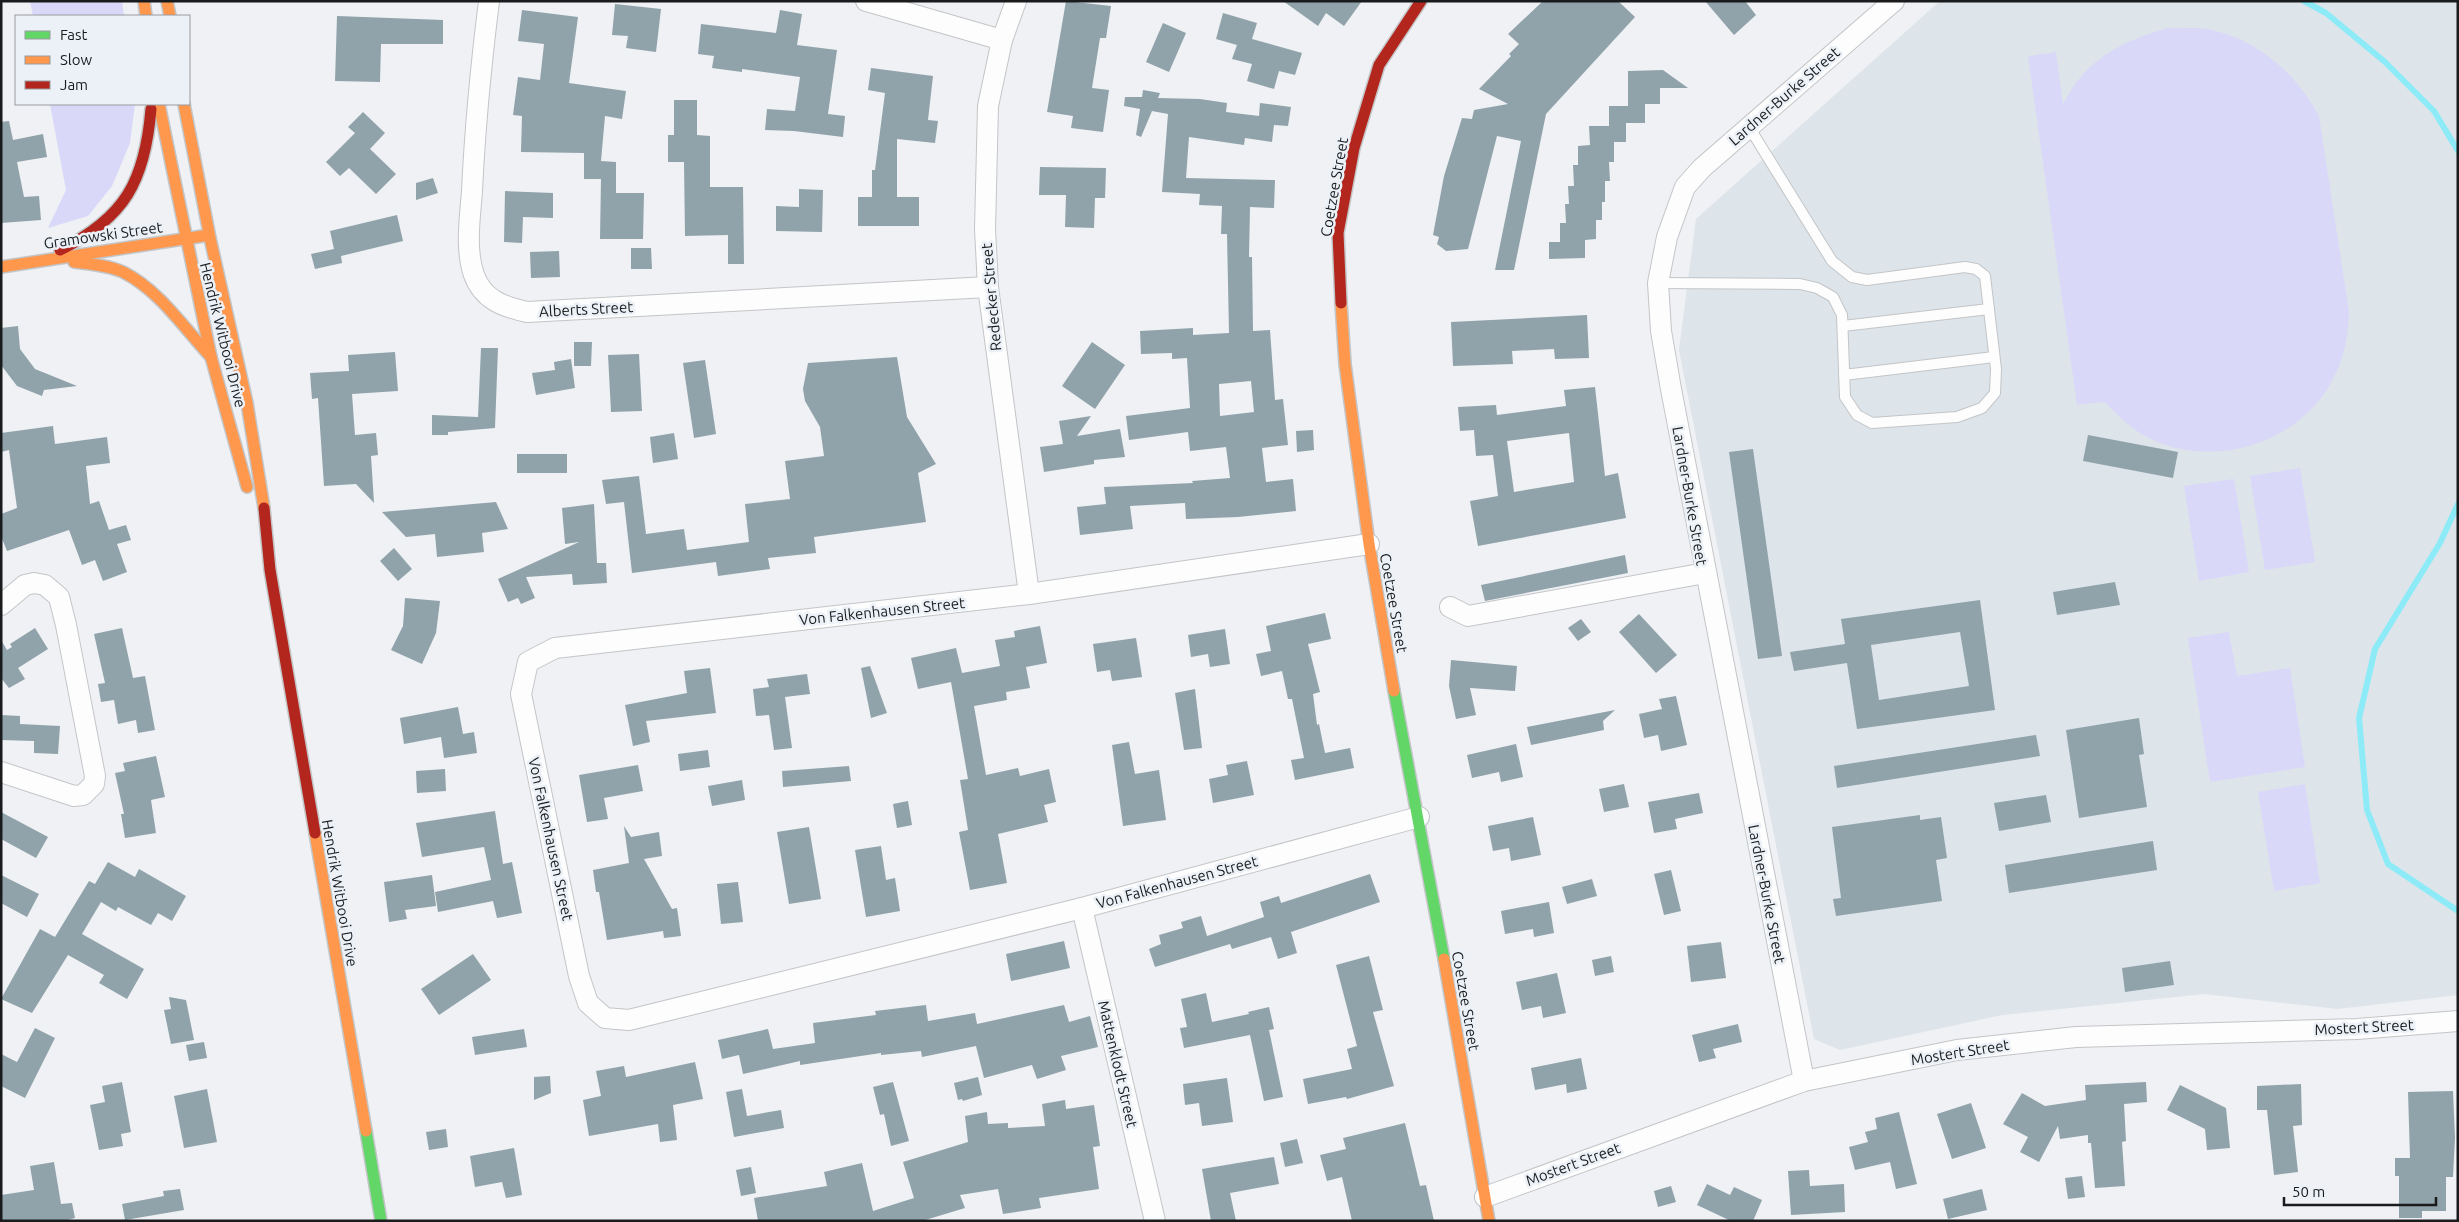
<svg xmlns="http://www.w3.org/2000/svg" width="2459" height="1222" viewBox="0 0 2459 1222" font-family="Ubuntu,sans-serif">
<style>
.built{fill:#dde4ea}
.green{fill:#dad8f9}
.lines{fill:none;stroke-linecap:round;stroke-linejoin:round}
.stream{stroke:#8debf8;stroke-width:6}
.building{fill:#90a3aa;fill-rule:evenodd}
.lane-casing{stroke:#c3c5c7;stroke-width:12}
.street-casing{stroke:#c3c5c7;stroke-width:22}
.fast-casing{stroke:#c3c5c7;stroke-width:14}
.slow-casing{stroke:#c3c5c7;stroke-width:14}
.jam-casing{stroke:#c3c5c7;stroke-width:14}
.lane{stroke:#fdfdfd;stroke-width:10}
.street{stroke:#fdfdfd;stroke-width:20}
.fast{stroke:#63d668;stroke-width:11}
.slow{stroke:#ff974d;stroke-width:11}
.jam{stroke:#b3261e;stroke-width:11}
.labels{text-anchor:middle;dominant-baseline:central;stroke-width:5;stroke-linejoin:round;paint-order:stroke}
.street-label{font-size:15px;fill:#191b1c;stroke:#ecf1f7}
</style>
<rect width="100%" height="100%" fill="#eff1f4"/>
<path class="built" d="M1940,1H2458V995L2338,1009L2204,994L2002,1015L1840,1050L1814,1039L1679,350L1696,219Z"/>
<g class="green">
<path d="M30,1H122L124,16H33Z"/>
<path d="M2168,28C2181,29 2195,27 2207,29C2256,38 2296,73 2319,116L2349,312C2348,335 2345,355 2335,375C2303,444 2211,472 2145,436C2130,428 2117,414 2104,402L2077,405L2028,56L2056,52L2063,105C2084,60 2122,41 2168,28Z"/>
<path d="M50,104H135L130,143L112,186L88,216L48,228L66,190Z"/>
<path d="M2300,468L2315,562L2265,570L2250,476Z"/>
<path d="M2234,479L2249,572L2199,581L2184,486Z"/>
<path d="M2229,632L2237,676L2290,668L2305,767L2210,782L2188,638Z"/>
<path d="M2305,784L2320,883L2274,891L2258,792Z"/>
</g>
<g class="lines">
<g class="stream">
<path d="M2304,1L2326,13L2385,62L2434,111L2458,151"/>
<path d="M2458,504L2440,543L2375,649L2359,718L2367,810L2388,864L2458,911"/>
</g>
</g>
<g class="building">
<path d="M1066,1L1111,6L1106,38H1100L1092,88L1109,90L1103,132L1071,128L1073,116L1047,112Z"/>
<path d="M1283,1H1362L1344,26L1326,13L1318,26Z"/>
<path d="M1543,1H1618L1635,17L1546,114L1514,270H1495L1521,141L1497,136L1468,249L1446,251L1437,244L1439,237L1433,235L1444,176L1462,118L1472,119L1474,110L1508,104L1479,89L1511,56L1509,54L1519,44L1508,34Z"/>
<path d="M1705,1H1745L1756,15L1734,35Z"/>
<path d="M615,4L661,9L656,52L626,48L628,36L612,35Z"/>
<path d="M522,10L578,17L569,83L626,91L622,119L605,116L601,161L616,162V193H644L643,239H600L601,179H584V153L521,152L522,116L513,115L518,77L540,80L544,44L518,41Z"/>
<path d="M780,10L802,14L797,45L837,50L828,114L845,116L843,137L794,131L765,130L767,109L795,111L800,77L742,69V72L712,68L714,56L698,54L701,24L776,33Z"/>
<path d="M1223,13L1257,23L1252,39L1302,53L1295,75L1279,71L1274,89L1247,81L1252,64L1232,59L1237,45L1216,39Z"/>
<path d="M337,16L443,20V44H381L380,82L335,81Z"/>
<path d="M1163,23L1186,33L1169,72L1146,62Z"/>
<path d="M871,68L933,76L928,120L938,121L935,143L897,139V197H919V226H858V197H872V170H875L885,93L868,90Z"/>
<path d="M1663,70L1688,88H1660V104H1645V123H1626V142H1614V162H1609L1610,181H1605V202H1602V220H1596V239L1585,240V258L1549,259V242H1560V223H1566L1565,204H1569L1568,186H1574L1573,165H1578V146L1590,145L1589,126H1609V106H1628V71Z"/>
<path d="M1143,90L1160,93L1158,98L1200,99L1227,103L1226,112L1259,116L1260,103L1291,107L1288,126L1274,125L1272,142L1245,138L1244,145L1189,137L1186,178L1275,180L1274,208L1250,207L1249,257H1252L1253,331L1270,330L1275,400L1283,399L1288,445L1262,448L1266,482L1293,479L1296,511L1238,517L1186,519L1185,503L1130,506L1133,529L1080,535L1077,507L1106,504L1104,487L1193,483L1192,481L1230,478L1226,447L1190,451L1188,432L1129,440L1126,416L1190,408L1187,358L1172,359V353L1141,354L1140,331L1193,328V335L1229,333L1227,234H1221L1222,206L1199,205L1200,194L1162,192L1168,114L1152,111L1141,137L1136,135L1140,109L1124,106L1125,97H1142ZM1251,381L1254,412L1220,416L1219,384Z"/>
<path d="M674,100H697V135L710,136V187H743L744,264H728V235L685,236L684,162H668V135H674Z"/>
<path d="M363,112L385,133L370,149L396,174L376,194L349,168L340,176L326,162L355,133L348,127Z"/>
<path d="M9,121L13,140L43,134L47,157L17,162L24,197L39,196L41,220L1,223V122Z"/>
<path d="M1040,167L1106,168L1105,198H1095L1094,228L1065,227L1066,195H1039Z"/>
<path d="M433,178L438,193L416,200V183Z"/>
<path d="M799,189L823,190L822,232L776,231V206L799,207Z"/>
<path d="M505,191L553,193V218L523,217L522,243L504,242Z"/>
<path d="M397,215L403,241L341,256L342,263L315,269L311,254L334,249L330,231Z"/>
<path d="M631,248H651L652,269H631Z"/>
<path d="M559,251L560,277L531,278L530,252Z"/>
<path d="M1587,315L1589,358L1555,359L1554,349L1512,351L1513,364L1453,366L1451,322Z"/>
<path d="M18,326L20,349L35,369L77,386L44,390L42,396L17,386L1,365V328Z"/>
<path d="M574,342H592L591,366H574Z"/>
<path d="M1092,342L1125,365L1095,409L1062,386Z"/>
<path d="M481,348H498L495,428L448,432V435H432V415L478,417Z"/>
<path d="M395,352L398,391L352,394L355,435L376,433L378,455L371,456L374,503L356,484L324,486L318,398L312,399L310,373L349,371L348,355Z"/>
<path d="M639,354L642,411L611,412L608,355Z"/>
<path d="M897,357L907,417L936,464L918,473L926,522L814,537L816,553L768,558L770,569L718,576L716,562L632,573L624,502L606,504L602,480L639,476L646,534L684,529L687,550L749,542L745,504L790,499L785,461L824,456L820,427L805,401L803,389L808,363Z"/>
<path d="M571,359L575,388L536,395L532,373L555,370L554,362Z"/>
<path d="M705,360L716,434L694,438L683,363Z"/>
<path d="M1595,387L1605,476L1618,473L1626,518L1478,546L1470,501L1498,496L1493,455L1476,456L1474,430L1460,431L1458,407L1496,405L1497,415L1566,406L1564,390ZM1569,433L1574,482L1514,492L1507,441Z"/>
<path d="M1091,416L1077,436L1120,429L1125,457L1094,460V464L1044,472L1040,447L1063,444L1059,421Z"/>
<path d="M53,426L55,444L107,437L110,463L86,466L90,504L99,501L109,530L126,525L131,540L117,544L127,572L103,581L95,560L82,565L69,530L7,551L1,536V514L17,508L9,450L1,452V433Z"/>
<path d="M1313,430L1314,450L1297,452L1296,431Z"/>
<path d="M674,433L678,459L653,463L650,437Z"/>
<path d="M2088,435L2178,452L2173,478L2083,461Z"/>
<path d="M1753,449L1782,656L1758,659L1729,452Z"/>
<rect x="517" y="454" width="50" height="19"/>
<path d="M496,502L508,529L482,533L484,552L437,557L435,534L406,537L382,512Z"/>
<path d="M594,504L597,563H606L607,583L573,585L572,574L526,577L535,598L521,604L518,598L508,602L498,579L579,542L565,544L562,508Z"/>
<path d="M394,548L412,569L398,581L380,561Z"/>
<path d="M1625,555L1628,573L1485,601L1481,585Z"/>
<path d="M2115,582L2120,605L2057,615L2053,592Z"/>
<path d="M405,598L440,601L436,633L422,664L391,650L403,626Z"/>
<path d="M1980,600L1995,710L1857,729L1847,663L1794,671L1790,652L1845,644L1841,619ZM1960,632L1969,686L1879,700L1871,645Z"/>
<path d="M1325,613L1331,639L1308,644L1320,692L1313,694L1317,725L1319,724L1325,753L1350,748L1354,768L1295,780L1291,760L1304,758L1292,699H1288L1282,671L1261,676L1256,654L1271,651L1266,626Z"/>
<path d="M1639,614L1677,655L1656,673L1619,632Z"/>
<path d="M1581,619L1591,632L1578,641L1568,628Z"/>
<path d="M1040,626L1047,663L1026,667L1030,688L1006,692L1007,700L974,706L986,775L1018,768L1020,776L1049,769L1056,802L1044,805L1048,822L998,834L1007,883L970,890L959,832L968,830L960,780L968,779L951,682L918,689L911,658L956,648L962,673L1000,666L995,640L1015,637L1014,631Z"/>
<path d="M35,628L48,649L18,668L25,679L9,688L1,678V640L7,650L12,647L10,644Z"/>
<path d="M122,628L133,678L145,676L155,730L138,733L136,720L118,724L114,700L101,702L98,684L105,683L94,634Z"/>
<path d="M1225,629L1230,664L1210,667L1208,654L1191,657L1188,635Z"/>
<path d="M1136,638L1142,677L1112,681L1110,670L1097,672L1093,644Z"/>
<path d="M1451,660L1517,666L1515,691L1470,688L1476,715L1456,719L1449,686Z"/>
<path d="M870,666L887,713L871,718L861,668Z"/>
<path d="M710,668L716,713L646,721L650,742L633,746L625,705L687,693L684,671Z"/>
<path d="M807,674L810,694L785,697L792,748L774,750L769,715L756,716L753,689L769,687L767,679Z"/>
<path d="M1195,689L1202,748L1184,750L1175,693Z"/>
<path d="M1676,696L1687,745L1661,751L1658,735L1644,738L1639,714L1662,709L1659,699Z"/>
<path d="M458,707L463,734L474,732L477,753L444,758L441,737L404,744L400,718Z"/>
<path d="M1615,710L1603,721L1604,730L1531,745L1527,727Z"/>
<path d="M1,715L20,716V724L60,726L58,754L34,753V741L1,740Z"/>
<path d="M2139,718L2144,754L2139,755L2147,807L2079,818L2066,730Z"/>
<path d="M2036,735L2040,756L1837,788L1834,766Z"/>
<path d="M1129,742L1135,774L1159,770L1166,820L1123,826L1112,745Z"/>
<path d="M1516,744L1523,777L1501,782L1499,772L1472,778L1467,755Z"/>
<path d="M708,750L710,767L680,771L678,754Z"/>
<path d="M156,756L165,797L151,800L156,833L125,838L121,814H124L115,773L125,771L123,763Z"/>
<path d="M1247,761L1254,795L1213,803L1209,779L1228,775L1226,765Z"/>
<path d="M638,765L643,791L604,798L608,819L587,822L579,775Z"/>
<path d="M849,766L851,781L783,787L782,771Z"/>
<path d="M445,769L446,791L417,793L416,771Z"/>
<path d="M742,780L745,800L712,806L708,786Z"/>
<path d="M1624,784L1629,807L1604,812L1599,789Z"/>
<path d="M1699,793L1703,813L1675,819L1677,829L1654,833L1648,802Z"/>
<path d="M2046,795L2051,822L1999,831L1994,803Z"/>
<path d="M908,801L912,825L897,828L893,804Z"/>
<path d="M495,811L503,864L512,862L522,913L497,918L493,901L438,912L435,892L491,880L484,847L422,857L416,823Z"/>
<path d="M1,812L48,837L36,858L1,839Z"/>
<path d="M1920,815V820L1941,817L1947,858L1936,860L1942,901L1836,916L1833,899L1841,898L1832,827Z"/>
<path d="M1533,817L1541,855L1511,861L1509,848L1493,851L1488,826Z"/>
<path d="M624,826L631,837L659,832L662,856L644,859L672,909L677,908L681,936L664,938L663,931L607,940L599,892H596L593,870L629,863Z"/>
<path d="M809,827L821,899L789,904L777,832Z"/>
<path d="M2153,841L2157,870L2009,893L2005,865Z"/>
<path d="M881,846L886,880L895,878L900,911L866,917L855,850Z"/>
<path d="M108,862L135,877L139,869L186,896L172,921L158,913L151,925L118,907L116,911L101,902L82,934L144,969L127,999L99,983L104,975L68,955L32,1013L1,999L40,929L55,937L89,881L95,884Z"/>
<path d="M1671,870L1681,911L1664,915L1654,874Z"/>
<path d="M1370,874L1380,902L1291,932L1297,953L1278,959L1271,937L1232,949L1230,944L1155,967L1149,949L1161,944L1159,935L1183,928L1181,922L1201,916L1207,936L1264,917L1260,902L1279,896L1281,903Z"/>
<path d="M1,875L39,894L27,917L1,903Z"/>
<path d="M432,875L436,906L405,910L407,919L389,922L384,882Z"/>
<path d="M1592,879L1597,896L1567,904L1562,887Z"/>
<path d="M738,882L743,922L721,924L717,884Z"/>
<path d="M1549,902L1554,933L1534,937L1533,929L1505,934L1501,911Z"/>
<path d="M1064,941L1070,968L1011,981L1006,954Z"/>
<path d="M1721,942L1726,978L1691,982L1687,946Z"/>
<path d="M473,954L491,980L439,1015L421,989Z"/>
<path d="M1369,956L1383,1010L1373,1012L1394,1086L1347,1099L1346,1097L1308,1104L1303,1079L1352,1069L1347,1049L1357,1046L1336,965Z"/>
<path d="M1611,956L1614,972L1595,976L1592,960Z"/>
<path d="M2170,961L2174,985L2125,992L2122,968Z"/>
<path d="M1557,973L1566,1013L1543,1018L1541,1006L1522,1010L1516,982Z"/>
<path d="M1206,993L1212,1022L1249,1014L1248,1012L1269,1007L1274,1029L1269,1030L1283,1097L1264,1101L1250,1035L1184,1048L1180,1028L1187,1027L1181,999Z"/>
<path d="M169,997L186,1000L194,1040L171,1044L164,1010L171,1009Z"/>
<path d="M926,1005L928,1021L975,1013L977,1024L1064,1005L1069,1022L1090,1016L1098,1047L1061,1056L1066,1070L1037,1079L1032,1065L984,1078L976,1046L922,1057L921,1051L881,1055V1053L800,1065V1061L743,1074L739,1055L722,1059L718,1040L768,1029L773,1049L815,1043L813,1023L876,1015L875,1011Z"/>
<path d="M1738,1024L1742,1042L1713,1049L1716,1058L1699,1062L1692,1035Z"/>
<path d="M35,1028L55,1038L25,1098L1,1086V1054L17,1062Z"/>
<path d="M524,1029L527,1047L475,1055L472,1037Z"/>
<path d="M204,1042L207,1058L189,1061L186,1045Z"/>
<path d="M1581,1058L1587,1089L1567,1093L1566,1084L1535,1090L1531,1068Z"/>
<path d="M695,1062L703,1099L673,1105L677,1140L660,1142L658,1124L589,1136L583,1100L601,1096L596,1071L624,1066L626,1077Z"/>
<path d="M550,1076L551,1093L534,1100V1077Z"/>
<path d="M978,1077L982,1095L963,1101L962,1099L958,1100L954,1083Z"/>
<path d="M1227,1078L1233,1122L1202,1126L1199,1103L1185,1105L1183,1084Z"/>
<path d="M122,1082L131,1132L121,1134L123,1146L99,1150L90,1105L105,1102L102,1086Z"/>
<path d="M893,1082L909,1141L891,1146L884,1114L880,1115L873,1087Z"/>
<path d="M2146,1082L2147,1102L2124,1104L2126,1141L2122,1142L2125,1186L2095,1188L2091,1143H2088V1135L2060,1139L2058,1126L2039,1162L2020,1152L2028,1137L2003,1124L2022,1093L2045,1106L2086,1100L2085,1085Z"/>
<path d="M2301,1084L2302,1125L2293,1126L2298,1172L2274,1175L2267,1110H2257V1086Z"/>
<path d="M2180,1085L2226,1108L2230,1148L2207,1150L2205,1129L2167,1110Z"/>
<path d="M207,1089L217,1142L184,1148L174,1096Z"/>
<path d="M742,1089L747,1116L781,1110L784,1128L734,1137L726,1092Z"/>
<path d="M2453,1091L2455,1138L2453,1177H2446V1211H2422V1218H2399V1176H2395V1158H2410L2408,1092Z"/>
<path d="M1065,1100L1066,1109L1094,1105L1100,1146L1093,1147L1099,1189L1039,1198L1041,1208L1003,1214L998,1189L960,1195L965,1208L922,1221H758L754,1198L827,1186L824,1172L862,1163L873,1211L914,1198L903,1162L968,1142L965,1116L987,1112L988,1124L1008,1123V1128L1045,1126L1042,1104Z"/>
<path d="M1971,1103L1986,1148L1952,1159L1937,1114Z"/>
<path d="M1899,1112L1917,1184L1896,1189L1890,1162L1855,1170L1849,1147L1868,1142L1865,1132L1877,1129L1875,1118Z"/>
<path d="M1405,1123L1420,1186L1426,1185L1434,1221H1352L1342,1177L1327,1181L1320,1155L1346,1149L1343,1138Z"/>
<path d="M446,1129L448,1147L429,1150L426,1132Z"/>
<path d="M1297,1139L1303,1163L1285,1167L1280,1143Z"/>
<path d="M514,1148L522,1195L506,1198L502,1182L475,1187L470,1156Z"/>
<path d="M1274,1157L1279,1184L1230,1193L1236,1221H1211L1202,1169Z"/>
<path d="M54,1162L61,1204L72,1203L75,1218L64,1221H1V1195L34,1190L30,1166Z"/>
<path d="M751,1167L756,1193L741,1196L736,1170Z"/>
<path d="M1809,1170L1810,1186L1844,1184L1845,1212L1791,1215L1788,1171Z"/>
<path d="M2082,1176L2085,1197L2068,1199L2065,1178Z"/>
<path d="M1707,1184L1730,1195L1734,1187L1762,1200L1753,1221H1731L1697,1205Z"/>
<path d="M1671,1186L1676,1202L1658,1207L1654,1191Z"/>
<path d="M180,1189L184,1210L125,1220L122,1204L164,1196L163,1191Z"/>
<path d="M1982,1189L1987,1210L1948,1219L1943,1199Z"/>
</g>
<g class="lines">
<g class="lane-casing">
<g id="lane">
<path d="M1658,283L1800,284L1817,288L1833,297L1842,315L1845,397L1857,415L1872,423L1957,417L1982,408L1995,393L1996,369L1985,276L1976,269L1965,267L1867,280L1852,277L1832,261L1749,127"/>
<path d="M1843,326L1989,309"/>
<path d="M1844,375L1994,357"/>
</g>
</g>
<g class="street-casing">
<g id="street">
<path d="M489,1C481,65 475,127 472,191C470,218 465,249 474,275C483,300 504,307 527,312L988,287"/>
<path d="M866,1L1002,40"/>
<path d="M1016,1L1002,40L988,106L985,229L988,287L1029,594"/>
<path d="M1369,544L1029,594L555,648L528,662L521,694L579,976L588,1003L605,1018L629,1020L1082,908L1419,817"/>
<path d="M1,605L25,585L34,583L45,585L59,597L66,625L95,776L94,784L83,795L74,796L1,772"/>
<path d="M1450,607L1468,616L1705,573"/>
<path d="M1082,908L1155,1221"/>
<path d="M1804,1081L1671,389L1661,331L1658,283L1667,237L1685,187L1702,168L1894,1"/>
<path d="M1485,1197L1804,1081L1957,1050L2076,1037L2357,1029L2458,1021"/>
</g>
</g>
<g class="fast-casing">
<g id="fast">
<path d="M1394,691L1444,959"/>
<path d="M366,1131L381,1221"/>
</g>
</g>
<g class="slow-casing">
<g id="slow">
<path d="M144,1L146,16"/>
<path d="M167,1L170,16"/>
<path d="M159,104L211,357L247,487"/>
<path d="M184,104L210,238L247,403L264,508"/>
<path d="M74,262C90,264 108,265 123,272C159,290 184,328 211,357"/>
<path d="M1,267L203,236"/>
<path d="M1341,303L1345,364L1369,544L1394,691"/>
<path d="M315,833L366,1131"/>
<path d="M1444,959L1489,1221"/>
</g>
</g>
<g class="jam-casing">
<g id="jam">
<path d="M60,250C125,218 145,181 151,109"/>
<path d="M1341,303L1338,233L1354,148L1379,65L1421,1"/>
<path d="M264,508L270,570L315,833"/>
</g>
</g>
<use href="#lane" class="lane"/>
<use href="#street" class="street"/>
<use href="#fast" class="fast"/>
<use href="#slow" class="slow"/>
<use href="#jam" class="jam"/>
</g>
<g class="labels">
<g class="street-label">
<text transform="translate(1784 96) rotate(-41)">Lardner-Burke Street</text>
<text transform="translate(1334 187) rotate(-80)">Coetzee Street</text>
<text transform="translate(103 235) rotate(-8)">Gramowski Street</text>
<text transform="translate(991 297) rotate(-95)">Redecker Street</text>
<text transform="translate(586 309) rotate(-3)">Alberts Street</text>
<text transform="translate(223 335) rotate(76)">Hendrik Witbooi Drive</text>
<text transform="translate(1690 496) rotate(80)">Lardner-Burke Street</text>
<text transform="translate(1394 603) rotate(80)">Coetzee Street</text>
<text transform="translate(882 611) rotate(-6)">Von Falkenhausen Street</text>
<text transform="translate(551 839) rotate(78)">Von Falkenhausen Street</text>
<text transform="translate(1177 882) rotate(-15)">Von Falkenhausen Street</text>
<text transform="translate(340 893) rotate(80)">Hendrik Witbooi Drive</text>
<text transform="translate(1767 894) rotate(79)">Lardner-Burke Street</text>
<text transform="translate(1466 1001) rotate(80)">Coetzee Street</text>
<text transform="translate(2364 1027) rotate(-3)">Mostert Street</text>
<text transform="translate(1960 1052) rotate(-9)">Mostert Street</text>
<text transform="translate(1118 1064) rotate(77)">Mattenklodt Street</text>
<text transform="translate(1573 1164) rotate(-20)">Mostert Street</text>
</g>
</g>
<rect width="2459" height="1222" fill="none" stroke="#191b1c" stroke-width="5"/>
<rect x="15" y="15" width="175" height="90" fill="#ecf1f7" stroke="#989b9f"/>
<rect x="25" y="31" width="25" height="8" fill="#63d668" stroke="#989b9f"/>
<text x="60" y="40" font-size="15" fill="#191b1c">Fast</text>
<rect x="25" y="56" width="25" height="8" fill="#ff974d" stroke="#989b9f"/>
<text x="60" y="65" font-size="15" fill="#191b1c">Slow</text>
<rect x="25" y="81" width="25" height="8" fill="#b3261e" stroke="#989b9f"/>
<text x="60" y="90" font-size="15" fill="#191b1c">Jam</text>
<path d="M2284 1197v8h152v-8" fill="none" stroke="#191b1c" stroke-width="2.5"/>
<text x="2292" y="1197" font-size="15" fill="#191b1c" stroke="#ecf1f7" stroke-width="4" paint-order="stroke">50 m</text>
</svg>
